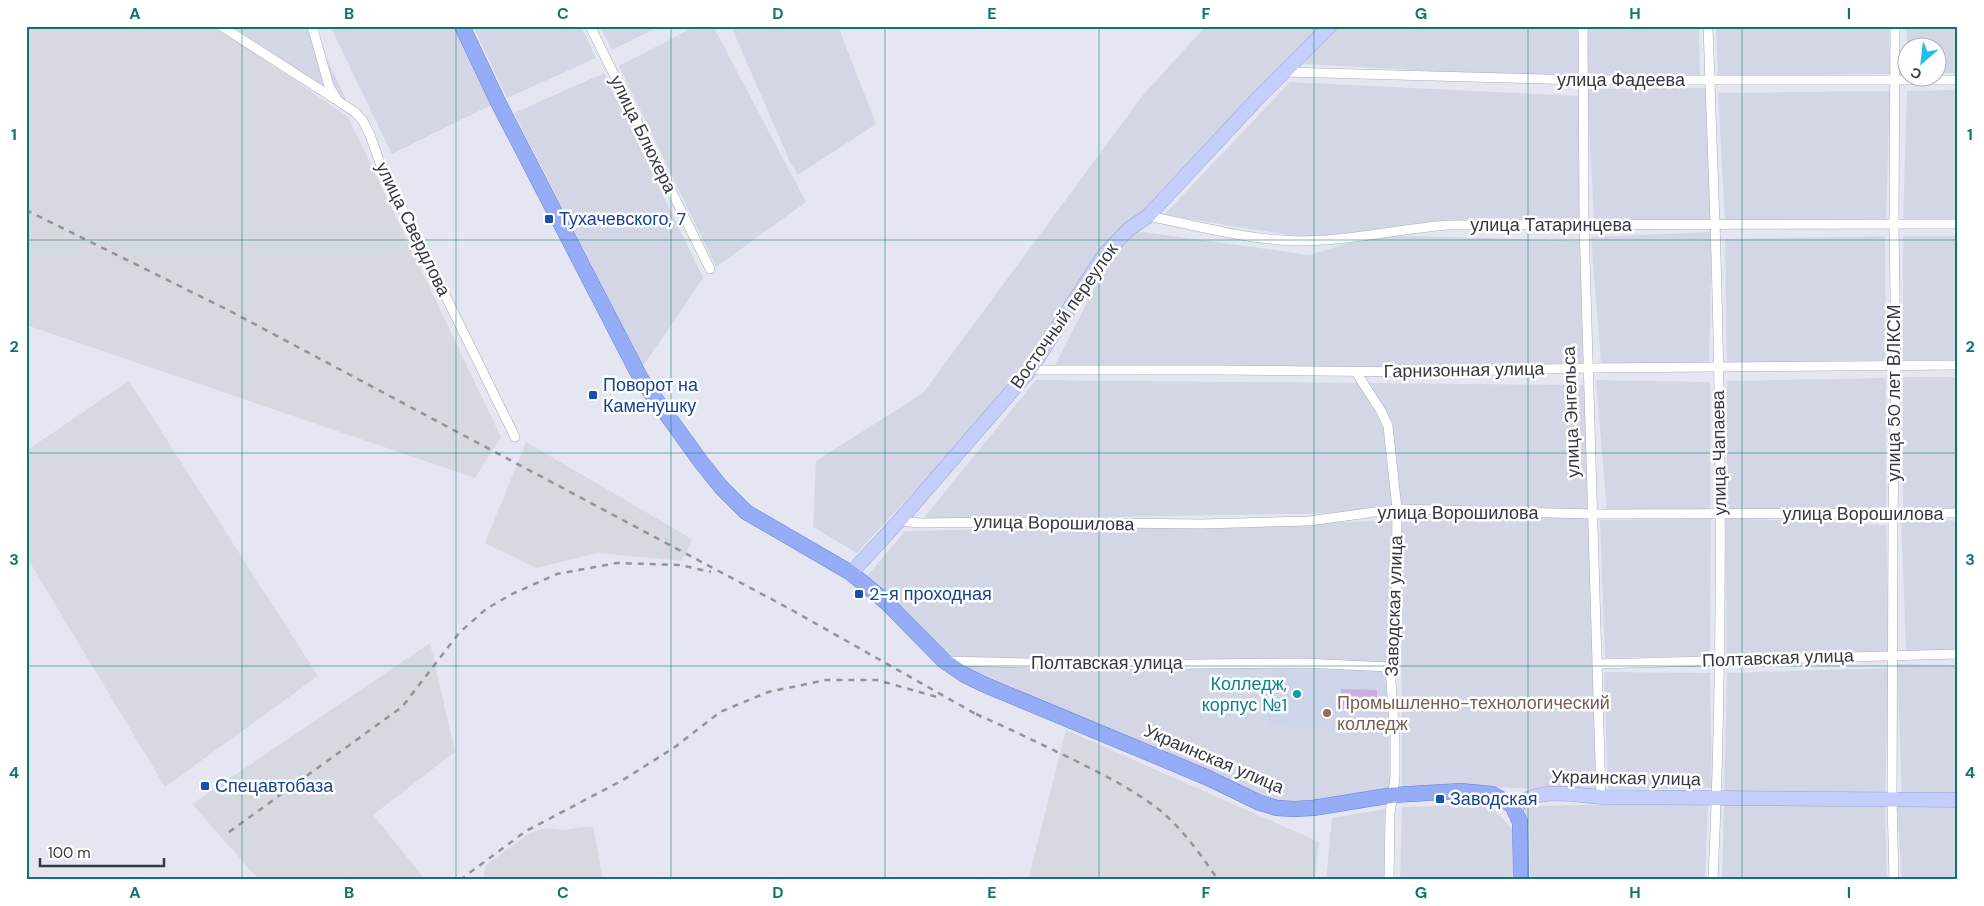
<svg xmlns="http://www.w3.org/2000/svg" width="1984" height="906" viewBox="0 0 1984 906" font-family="'DM Sans',sans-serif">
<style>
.residential{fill:#d3d7e5}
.industrial{fill:#d6dae0}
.education{fill:#cfd5e9}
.green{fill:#caafe3}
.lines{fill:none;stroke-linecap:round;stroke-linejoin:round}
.street-casing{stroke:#a8adbc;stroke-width:10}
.secondary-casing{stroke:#99a3d1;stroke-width:15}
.primary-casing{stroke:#6883db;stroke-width:16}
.street{stroke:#fff;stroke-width:9}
.secondary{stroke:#c5cefb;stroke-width:14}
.primary{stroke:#97acf7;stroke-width:15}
.rail{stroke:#949494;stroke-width:2.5;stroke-dasharray:6 6;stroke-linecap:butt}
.grid{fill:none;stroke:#0f766e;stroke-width:1;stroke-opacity:0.55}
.transit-dot{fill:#1a4fb4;stroke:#fff;stroke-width:2}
.culture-dot{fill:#0f9aa8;stroke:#fff;stroke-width:2}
.education-dot{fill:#8d6e63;stroke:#fff;stroke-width:2}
.labels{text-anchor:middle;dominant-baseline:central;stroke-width:5;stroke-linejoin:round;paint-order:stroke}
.street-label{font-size:18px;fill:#353943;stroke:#fff}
.transit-label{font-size:18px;fill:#164399;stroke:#fff;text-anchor:start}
.culture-label{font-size:18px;fill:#0d838f;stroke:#fff;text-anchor:end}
.education-label{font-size:18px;fill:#785e54;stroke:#fff;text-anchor:start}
.neatline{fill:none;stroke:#0f766e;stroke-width:2}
.grid-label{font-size:16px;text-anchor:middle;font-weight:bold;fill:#0f766e}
</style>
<rect width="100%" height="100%" fill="#e4e7f1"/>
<g class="residential">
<path d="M231,26H311L348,103L329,90Z"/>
<path d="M330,26H454L491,105L392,154Z"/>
<path d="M473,26H581L596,58L507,98Z"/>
<path d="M600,26H660L612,50Z"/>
<path d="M696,26H713L806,202L716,267L619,66Z"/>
<path d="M731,26H838L876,124L798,175L790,162Z"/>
<path d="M1206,26H1324L1094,267L1026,371L857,553L813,527L816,461L923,393L1143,95Z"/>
<path d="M1340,26H1579L1580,79L1303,64Z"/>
<path d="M1584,26H1699L1700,77L1585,75Z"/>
<path d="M1716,26H1889L1890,74L1718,76Z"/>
<path d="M1906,26H1958V73H1937L1936,48L1907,47Z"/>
<path d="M604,73L703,278L643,366L514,113Z"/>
<path d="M1290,82L1580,96L1584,223L1392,227L1309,238L1164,215Z"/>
<path d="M1706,88L1711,220L1594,219L1587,89Z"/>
<path d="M1958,90V219H1903L1907,91Z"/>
<path d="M1890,91L1886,219L1725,222L1718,93Z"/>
<path d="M1136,231L1309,255L1376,235L1585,241L1587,368L1054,367L1100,277Z"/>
<path d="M1712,232L1709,364H1601L1591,237Z"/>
<path d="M1885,236L1886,360L1727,364L1725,239Z"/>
<rect x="1903" y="236" width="55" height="124"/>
<rect x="1903" y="377" width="55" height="131"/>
<path d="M1886,378V508L1727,511V381Z"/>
<path d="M1036,380L1587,385L1590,513L1477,511L922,520Z"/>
<path d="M1596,380L1710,382V511L1607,513Z"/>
<path d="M1590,517L1598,792L1492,787L1402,790L1401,582L1394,586L1387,663L949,657L867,576L905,531Z"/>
<path d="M1725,518L1886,525L1889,651L1727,656Z"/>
<path d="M1901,518L1958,521V651H1906Z"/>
<path d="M1711,519L1710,656L1605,658L1600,520Z"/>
<path d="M1897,664L1958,665V796L1902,797Z"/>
<path d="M962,665L1389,669L1390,792L1323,802L1275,803Z"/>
<path d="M1889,668L1885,797L1724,795L1727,673Z"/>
<path d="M1604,672L1710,673L1712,788L1608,789Z"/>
<path d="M1708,803L1705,880H1530L1529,824L1523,806Z"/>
<path d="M1489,804L1512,829V880H1400L1402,807Z"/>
<path d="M1724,804L1885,806L1887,880H1722Z"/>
<path d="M1897,807H1958V880H1902Z"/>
<path d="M1385,809L1384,880H1326L1332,818Z"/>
</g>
<g class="industrial">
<path d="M26,26H216L348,117L501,437L475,478L26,325Z"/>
<path d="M129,381L318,676L165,787L26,556V451Z"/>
<path d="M526,442L692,539L682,561L598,553L536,568L485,543Z"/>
<path d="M430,643L455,752L373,815L424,878L422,880H259L192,804Z"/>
<path d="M1066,730L1319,842L1315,880H1028Z"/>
<path d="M593,826L603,880H483L486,865L530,833L545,828L562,830Z"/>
</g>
<path class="education" d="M1275,671L1386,672L1388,733L1268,725L1263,683Z"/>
<path class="green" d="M1341,689L1377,690V710L1341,709Z"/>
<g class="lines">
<g class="street-casing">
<g id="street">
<path d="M221,26L335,99"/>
<path d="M312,26L329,86L338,101L355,112L363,121L370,135L380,163L515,437"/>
<path d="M590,26L710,269"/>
<path d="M1583,26L1584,224L1601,797"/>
<path d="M1708,26C1710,92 1713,158 1715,223C1722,442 1723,661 1713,880"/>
<path d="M1285,72L1584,80H1958"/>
<path d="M1148,216C1198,226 1248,240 1299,241C1349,241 1398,229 1448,225L1958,224"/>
<path d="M1030,370H1220L1412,372L1589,368L1958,365"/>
<path d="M1356,372L1381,411L1388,426L1397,509L1396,623L1390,667L1395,739V777L1390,814L1389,880"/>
<path d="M899,521L920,523L1010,522L1202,524L1309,521L1397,509L1593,514L1958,513"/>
<path d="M947,661L1105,665L1303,663L1390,667"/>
<path d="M1597,664L1958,654"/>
<path d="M1894,880L1892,800L1893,513L1896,366L1894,224L1895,26"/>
</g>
</g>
<g class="secondary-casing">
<g id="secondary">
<path d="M851,573L899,521L1030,370L1104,255L1129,229L1148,216L1259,97L1330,26"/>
<path d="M1514,808C1518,805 1522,801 1527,799C1548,789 1578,795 1601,797L1958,800"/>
</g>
</g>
<g class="primary-casing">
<path id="primary" d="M462,26L499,104L641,379L701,462L721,487L746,512L851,573L886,602L944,661L963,674L983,684L1206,777L1260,803L1277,808L1294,809L1313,808L1393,795L1461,791L1492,794L1512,805L1520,822L1521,880"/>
</g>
<use href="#street" class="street"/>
<use href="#secondary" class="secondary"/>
<use href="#primary" class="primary"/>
<g class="rail">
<path d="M26,210L230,311L790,609L981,717"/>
<path d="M976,714C1010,729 1043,745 1076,761C1106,776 1136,791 1162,812C1183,830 1202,856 1218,880"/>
<path d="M229,832L402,707L459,633L486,609L512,594L557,574L617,563L680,565L711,572"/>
<path d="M460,880L526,831L623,780L675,747L720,712L768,692L826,680H877L937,697"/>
</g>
</g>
<path class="grid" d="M242,26V880M456,26V880M671,26V880M885,26V880M1099,26V880M1314,26V880M1528,26V880M1742,26V880M26,240H1958M26,453H1958M26,666H1958"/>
<g class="transit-dot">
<rect x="544" y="214" width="10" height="10" rx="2.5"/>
<rect x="588" y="390" width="10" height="10" rx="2.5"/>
<rect x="854" y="589" width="10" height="10" rx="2.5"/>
<rect x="200" y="781" width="10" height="10" rx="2.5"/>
<rect x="1435" y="794" width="10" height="10" rx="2.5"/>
</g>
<circle class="culture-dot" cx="1297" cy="694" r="5"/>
<circle class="education-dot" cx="1327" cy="713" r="5"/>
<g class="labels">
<g class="street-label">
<text x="1621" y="80">улица Фадеева</text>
<text transform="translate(643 134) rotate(64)">улица Блюхера</text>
<text x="1551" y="225">улица Татаринцева</text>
<text transform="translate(413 229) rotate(64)">улица Свердлова</text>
<text transform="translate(1064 316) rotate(-55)">Восточный переулок</text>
<text transform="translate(1464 370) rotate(-1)">Гарнизонная улица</text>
<text transform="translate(1894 393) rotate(-90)">улица 50 лет ВЛКСМ</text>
<text transform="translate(1571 412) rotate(-92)">улица Энгельса</text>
<text transform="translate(1719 453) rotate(-91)">улица Чапаева</text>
<text x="1458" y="513">улица Ворошилова</text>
<text x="1863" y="514">улица Ворошилова</text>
<text transform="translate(1054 523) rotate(1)">улица Ворошилова</text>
<text transform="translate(1394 606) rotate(-88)">Заводская улица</text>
<text transform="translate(1778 658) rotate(-2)">Полтавская улица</text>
<text x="1107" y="663">Полтавская улица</text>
<text transform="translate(1214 759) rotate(23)">Украинская улица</text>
<text transform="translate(1626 778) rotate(1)">Украинская улица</text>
</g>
<g class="transit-label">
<text x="559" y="219">Тухачевского, 7</text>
<text x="603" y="385">Поворот на<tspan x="603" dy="21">Каменушку</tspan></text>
<text x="869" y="594">2-я проходная</text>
<text x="215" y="786">Спецавтобаза</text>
<text x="1450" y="799">Заводская</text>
</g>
<g class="culture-label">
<text x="1287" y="684">Колледж,<tspan x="1287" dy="21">корпус №1</tspan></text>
</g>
<g class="education-label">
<text x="1337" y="703">Промышленно-технологический<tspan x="1337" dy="21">колледж</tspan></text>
</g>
</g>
<rect width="1984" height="906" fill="none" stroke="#ffffff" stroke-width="55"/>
<g transform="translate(1922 62) rotate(208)"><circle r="24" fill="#ffffff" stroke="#aeb0b4"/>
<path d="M0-4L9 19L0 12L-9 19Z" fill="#21bfec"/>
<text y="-8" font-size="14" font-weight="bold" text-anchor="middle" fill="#353943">С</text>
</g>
<path d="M40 858v8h124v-8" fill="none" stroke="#353943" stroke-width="2.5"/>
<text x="48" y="858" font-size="15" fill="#353943" stroke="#ffffff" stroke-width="4" paint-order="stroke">100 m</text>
<rect x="28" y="28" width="1928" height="850" class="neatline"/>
<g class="grid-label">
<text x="135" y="19">A</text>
<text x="349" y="19">B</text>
<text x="563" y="19">C</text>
<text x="778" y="19">D</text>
<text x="992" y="19">E</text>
<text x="1206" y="19">F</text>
<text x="1421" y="19">G</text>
<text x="1635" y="19">H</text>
<text x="1849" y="19">I</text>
<text x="14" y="140">1</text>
<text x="1970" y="140">1</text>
<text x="14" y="352">2</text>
<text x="1970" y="352">2</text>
<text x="14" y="565">3</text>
<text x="1970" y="565">3</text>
<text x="14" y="778">4</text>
<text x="1970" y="778">4</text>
<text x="135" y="898">A</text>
<text x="349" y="898">B</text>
<text x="563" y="898">C</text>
<text x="778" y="898">D</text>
<text x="992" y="898">E</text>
<text x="1206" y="898">F</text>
<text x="1421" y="898">G</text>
<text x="1635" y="898">H</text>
<text x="1849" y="898">I</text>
</g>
</svg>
